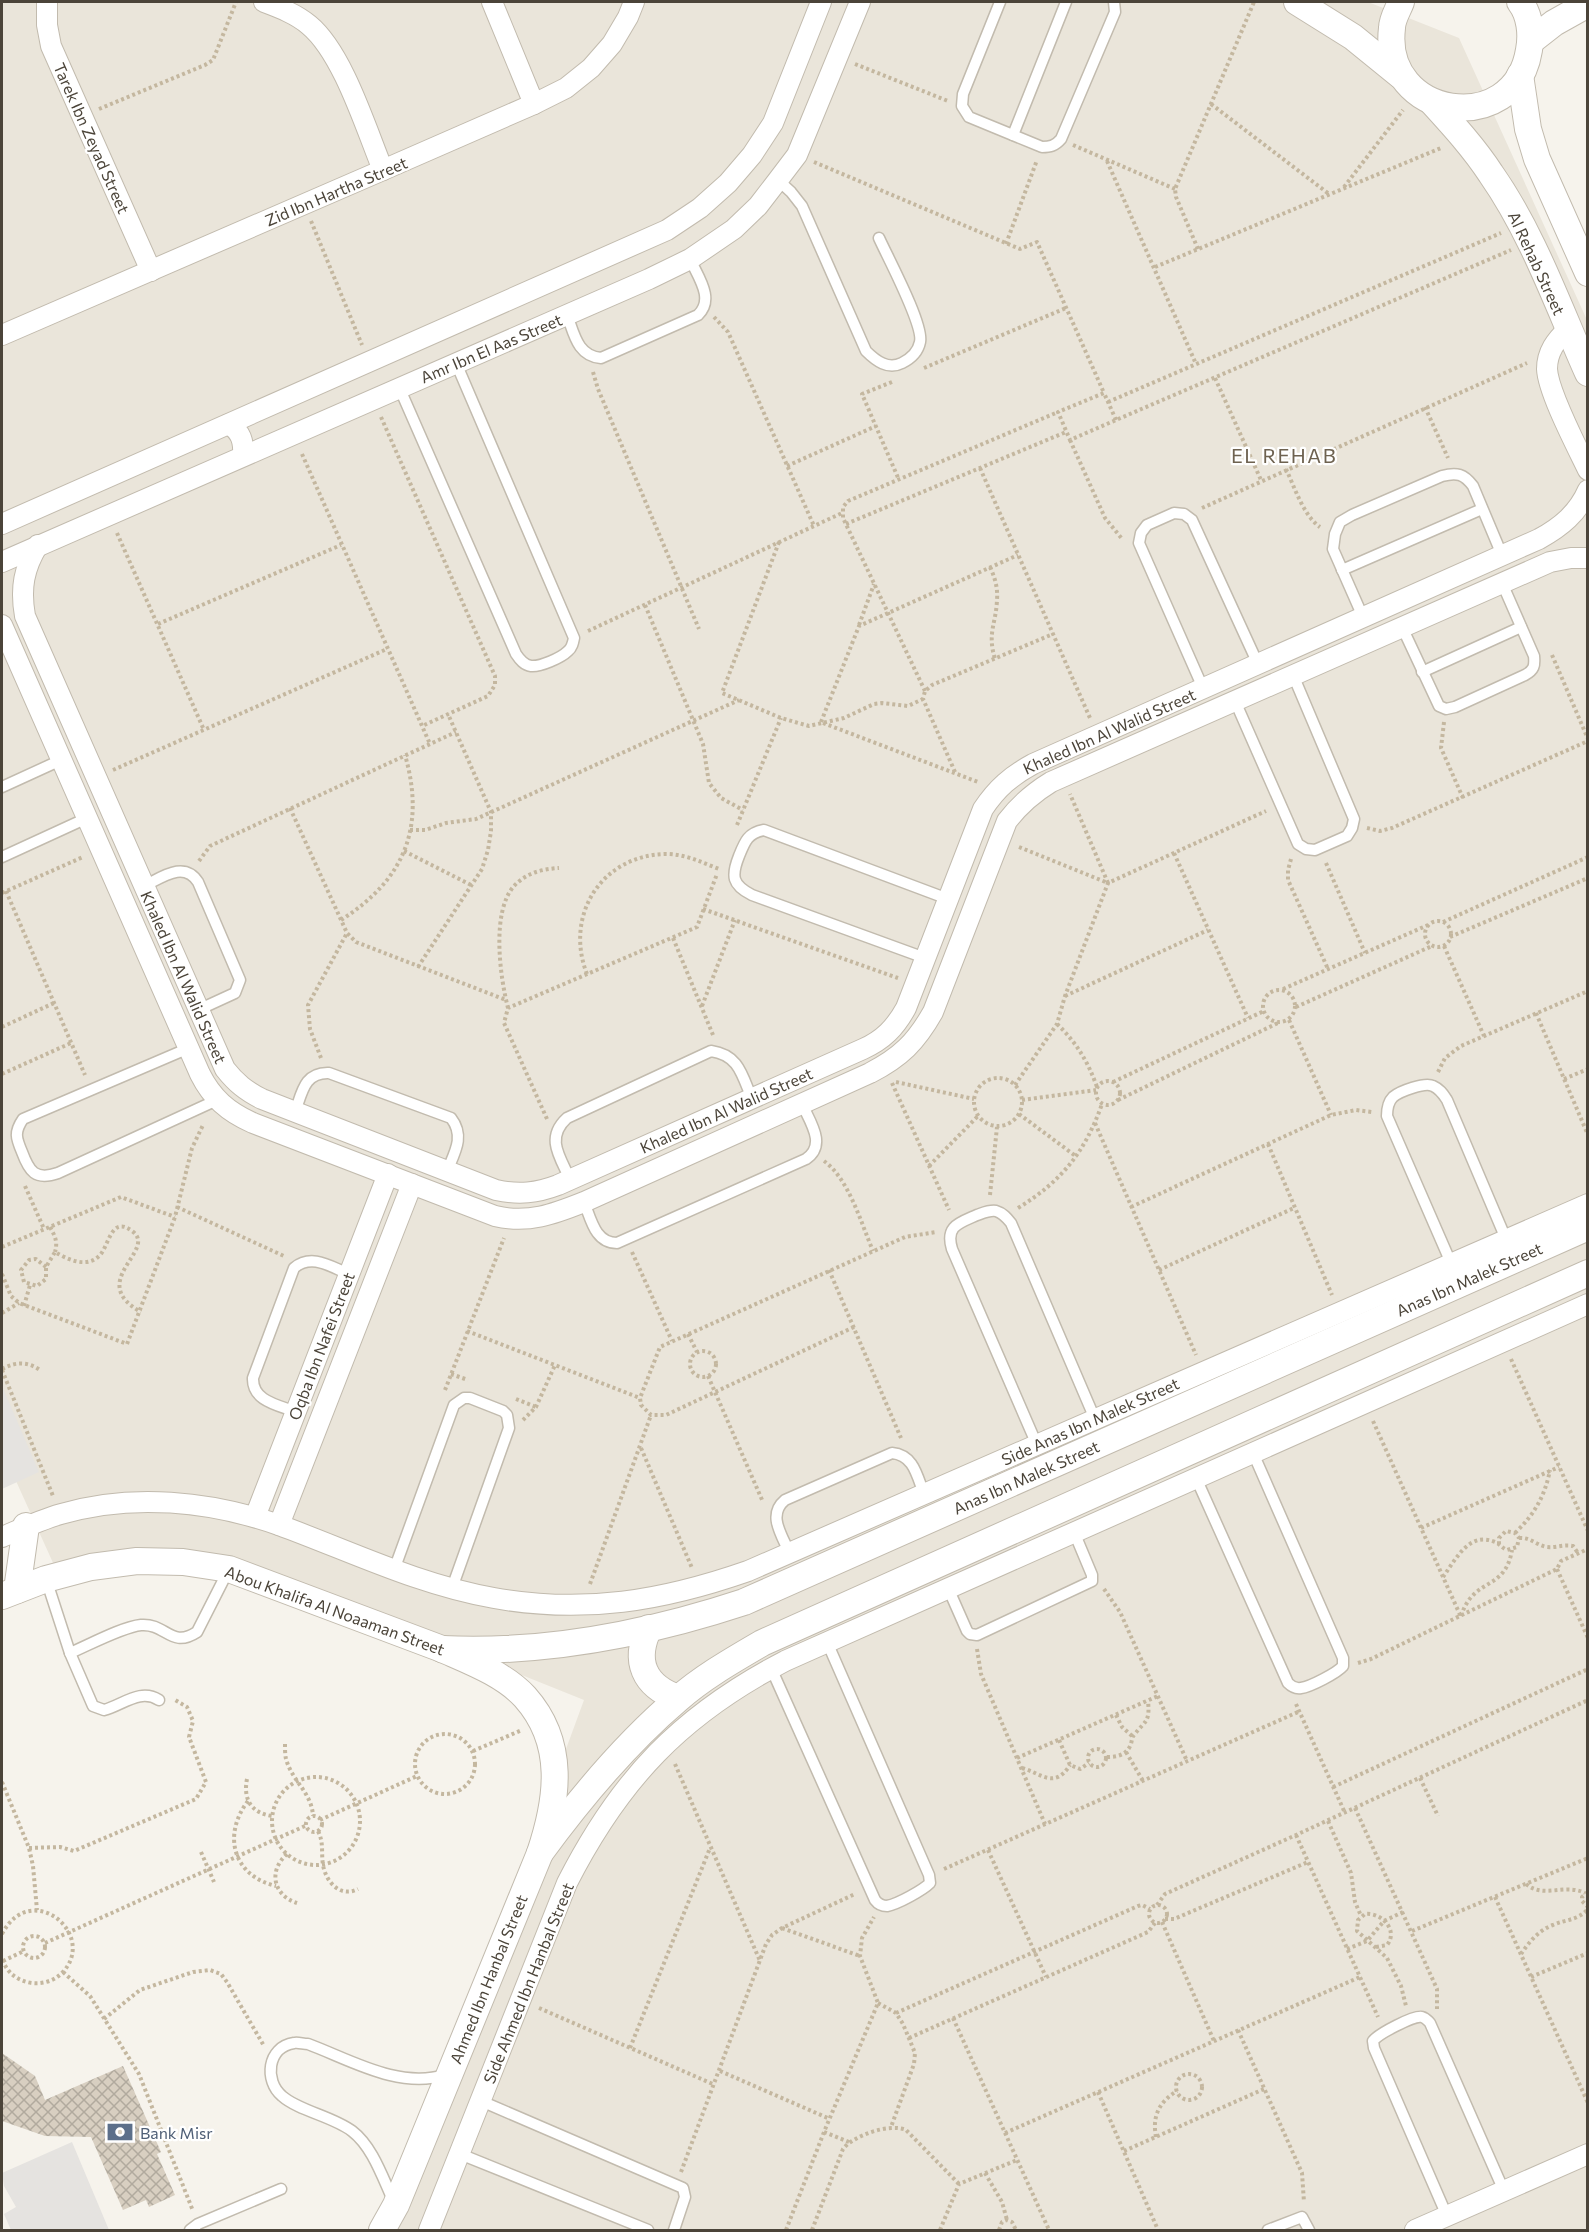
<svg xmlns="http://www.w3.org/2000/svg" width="1589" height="2232" viewBox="0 0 1589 2232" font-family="Commissioner,sans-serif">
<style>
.residential{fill:#eae5da}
.parking{fill:#e5e3e0}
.building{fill:url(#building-cross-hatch)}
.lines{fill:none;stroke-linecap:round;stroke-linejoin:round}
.service-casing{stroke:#c2bbae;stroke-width:13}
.minor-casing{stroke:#c2bbae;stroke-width:22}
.tertiary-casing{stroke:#c2bbae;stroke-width:28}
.path{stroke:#c4b79f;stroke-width:4;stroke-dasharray:3 3;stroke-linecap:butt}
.service{stroke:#fff;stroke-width:10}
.minor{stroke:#fff;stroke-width:20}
.tertiary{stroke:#fff;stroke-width:26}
.labels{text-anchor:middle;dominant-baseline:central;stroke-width:4.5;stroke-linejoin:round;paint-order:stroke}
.street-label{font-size:16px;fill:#4b4439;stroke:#fff}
.service-label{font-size:16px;fill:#4e5e75;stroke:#fff;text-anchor:start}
.quarter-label{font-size:20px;letter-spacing:1.5px;fill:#6e6250;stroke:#fff}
</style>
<defs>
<pattern id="building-cross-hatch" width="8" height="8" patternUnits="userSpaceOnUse" patternTransform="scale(1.5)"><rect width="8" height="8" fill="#d8cfc1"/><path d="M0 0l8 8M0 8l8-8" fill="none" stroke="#b1aa9e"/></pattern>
</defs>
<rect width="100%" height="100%" fill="#f6f3ec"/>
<path class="residential" d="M2,2H1368L1459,38L1587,320V2230H369L397,2183L432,2114L584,1700L247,1565H54L2,1450Z"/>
<g class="parking">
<path d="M2,1386L39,1472L2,1489Z"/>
<path d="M72,2142L109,2230H11L4,2214L16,2207L4,2186L2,2173Z"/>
</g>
<path class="building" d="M2,2053L35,2076L45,2100L123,2066L161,2152L157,2154L175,2195L149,2207L146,2200L123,2210L91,2137L45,2136L2,2121Z"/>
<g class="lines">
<g class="service-casing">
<g id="service">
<path d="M1000,2L963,94L962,106L969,117L1042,147C1050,147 1055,146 1061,139L1115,12L1114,2"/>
<path d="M1013,135L1066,2"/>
<path d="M778,180L791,192L802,206L866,351C876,361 888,370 902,363C910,359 918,352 920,342C924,325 888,258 879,238"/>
<path d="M567,315C574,333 577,356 601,358L698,315C715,299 698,277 690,259"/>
<path d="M399,387L516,654C520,660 524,665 531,666C540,667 561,658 568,651C572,648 573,643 574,638L456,363"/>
<path d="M1342,570L1482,509"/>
<path d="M1363,617L1333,549L1335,534L1340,522L1352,515L1442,476C1457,472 1464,474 1473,486L1502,555"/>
<path d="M1402,627L1439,706L1446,709L1455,707L1525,675C1534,670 1535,666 1534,656L1502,583"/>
<path d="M1422,672L1521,627"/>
<path d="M1203,688L1139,543L1141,533L1147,525L1174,513L1184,514L1192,520L1258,664"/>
<path d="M1235,701L1298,844L1306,849L1315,850L1347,836L1352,828L1354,819L1293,675"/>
<path d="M2,787L61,760"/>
<path d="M2,857L87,818"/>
<path d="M144,886C161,878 184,860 198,882L240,980L235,993L198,1010"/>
<path d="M925,958L752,895C732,885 731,876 739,856C745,841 748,833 764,830L948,899"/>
<path d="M189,1048L23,1119C14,1132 16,1138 22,1152C29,1171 35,1181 58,1173L217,1100"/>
<path d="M295,1112C302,1093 304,1072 329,1073L451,1118C465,1136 455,1152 447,1171"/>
<path d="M570,1179C560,1157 545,1138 567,1118L711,1051C739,1055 742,1075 752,1099"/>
<path d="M584,1202C591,1219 595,1243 617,1243L806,1159C827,1145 810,1122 802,1104"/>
<path d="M1451,1263L1387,1116C1387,1109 1388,1102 1393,1097C1400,1091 1425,1082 1433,1086C1440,1089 1443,1094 1447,1100L1506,1239"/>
<path d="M296,1412C278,1405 252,1401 253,1378L294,1268C312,1253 331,1267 349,1274"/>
<path d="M1037,1445L952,1249C945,1226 959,1223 977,1215C983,1213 989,1210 996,1211C1003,1213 1007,1218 1011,1223L1095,1419"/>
<path d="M1196,1478L1288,1683C1291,1686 1295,1689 1301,1688C1310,1687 1337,1673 1343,1666V1658L1253,1453"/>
<path d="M789,1552C782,1535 767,1515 785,1500L892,1453C914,1455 917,1476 924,1494"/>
<path d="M394,1570L454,1405L464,1398H470L503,1411L507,1415L509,1428L452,1588"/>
<path d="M46,1579L70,1653L93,1706L104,1710C123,1705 140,1688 159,1700"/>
<path d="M948,1588L967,1631L970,1634L977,1635L1092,1581V1575L1074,1532"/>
<path d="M70,1653C89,1645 122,1627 141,1625C166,1623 171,1649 197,1632L229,1569"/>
<path d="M771,1668L875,1900C878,1904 882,1906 887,1906C898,1904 923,1890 930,1883L929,1875L827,1642"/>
<path d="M481,2101L683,2188L685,2197L674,2230"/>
<path d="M460,2154L648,2230"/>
<path d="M394,2202C383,2179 373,2147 352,2131C332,2116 299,2111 282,2096C264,2081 267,2047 294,2043C298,2042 303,2044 308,2044C351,2060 398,2089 445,2075"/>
<path d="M1447,2216L1374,2048L1373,2041C1378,2034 1414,2015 1422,2017C1426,2018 1427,2020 1430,2023L1504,2191"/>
<path d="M190,2230L198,2224L281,2189"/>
<path d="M1268,2230L1302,2217L1309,2230"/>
</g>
</g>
<g class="minor-casing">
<g id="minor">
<path d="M47,2V25L51,46L151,271"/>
<path d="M264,2C280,8 296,14 309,25C343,53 366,129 383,170"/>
<path d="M492,2L534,104"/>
<path d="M1568,329C1556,340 1547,352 1547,369C1548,392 1577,447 1588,470"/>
<path d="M2,335L383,170L534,104L566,88L591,68L612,44L628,17L634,2"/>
<path d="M229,424C241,432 244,441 243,456"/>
<path d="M2,524L667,230L700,208L728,183L752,155L773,123L821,2"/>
<path d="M38,545C24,568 20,588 25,616L225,1069C236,1083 246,1091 262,1099L496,1190C519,1195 537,1193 558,1185L863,1049C883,1040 895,1028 906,1008L983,809C997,788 1011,776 1033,764L1539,539C1561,527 1578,513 1588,490"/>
<path d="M2,562L649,279L690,259L734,229L758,206L778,180L797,155L860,2"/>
<path d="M2,625L200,1074C212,1098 228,1112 253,1123L495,1216C528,1224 554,1214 584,1202L870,1073C901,1057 916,1042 933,1012L1007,821C1020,804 1033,793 1051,782L1550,562L1571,558H1588"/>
<path d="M255,1517L388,1174"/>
<path d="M279,1525L412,1184"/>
<path d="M2,1537C21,1529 40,1520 61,1514C132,1493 210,1501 279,1525C350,1551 419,1585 494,1598C584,1614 662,1601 748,1571L1588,1204"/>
<path d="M429,2230L567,1883C620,1779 681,1715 785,1661L1588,1304"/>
<path d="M1415,2230L1588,2154"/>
</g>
</g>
<g class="tertiary-casing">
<g id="tertiary">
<path d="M1297,2L1353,37L1401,76"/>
<path d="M1401,2C1398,10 1392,19 1392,28C1381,119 1515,139 1529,50C1532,34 1530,15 1520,2"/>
<path d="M1531,41L1554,23L1588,4"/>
<path d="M1520,75L1528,129L1537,159L1588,273"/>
<path d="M1432,102C1453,125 1474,148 1491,174C1533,234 1558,306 1588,373"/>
<path d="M17,1590L26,1526"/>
<path d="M2,1596L46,1579L91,1567L137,1561L183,1562L229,1569L442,1649C469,1661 504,1674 525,1697C566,1743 558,1799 540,1853L396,2205L382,2230"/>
<path d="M649,1628C633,1661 644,1686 678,1698"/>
<path d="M442,1649C545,1654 647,1634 744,1602L1588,1227"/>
<path d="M540,1853C581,1797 625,1744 678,1699C703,1677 733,1660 762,1643L1588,1273"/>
</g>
</g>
<g class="path">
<path d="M855,64L948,101"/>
<path d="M1211,104L1329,194"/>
<path d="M99,109L205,65L213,60L236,2"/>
<path d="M1073,145L1175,189"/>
<path d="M1107,161L1196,364"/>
<path d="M814,162L1020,249L1037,242L1104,393"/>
<path d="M1344,187L1403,110"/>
<path d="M311,221L362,345"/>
<path d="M1006,244L1037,160"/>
<path d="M1198,249L1176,197L1175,189L1254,2"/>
<path d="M1155,267L1441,148"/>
<path d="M714,317L728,332L814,526"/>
<path d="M924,368L1066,308"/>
<path d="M593,372L598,389L699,629"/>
<path d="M1215,378L1261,480"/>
<path d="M892,382L862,394L899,480"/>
<path d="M1108,402L1501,233"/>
<path d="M1425,407L1448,458"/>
<path d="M381,417L495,676V685L488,696L422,726"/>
<path d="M1116,420L1104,393L1058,412L1070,440L1116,420L1511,250"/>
<path d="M1070,440L1105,518L1123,540"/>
<path d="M302,454L430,744"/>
<path d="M787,466L876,426"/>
<path d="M980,468L1090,718"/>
<path d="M1286,469C1295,488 1303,515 1320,527"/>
<path d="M1202,508L1527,363"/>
<path d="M846,524L1066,432"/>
<path d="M117,533L204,730"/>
<path d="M779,542L722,693L781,718L809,726L844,718L874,704L882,703L908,706L923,699"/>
<path d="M990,567C995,578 998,588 997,600C996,624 987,633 995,659"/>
<path d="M645,605L703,744L709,783L721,798L743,810"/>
<path d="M158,624L341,545"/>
<path d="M859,625L874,584"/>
<path d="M588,631L842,513"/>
<path d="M1552,655L1588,739"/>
<path d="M925,691L843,518V507L848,501L1058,412"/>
<path d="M821,722L859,626L1018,555"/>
<path d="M1444,722L1441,748L1463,798"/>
<path d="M823,723L978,782"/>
<path d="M113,770L387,649"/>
<path d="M955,772L923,699L925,691L932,685L1053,634"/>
<path d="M290,808L347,933L356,942L506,1000"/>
<path d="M737,825L781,718"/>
<path d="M1367,828L1380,831L1392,828L1588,741"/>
<path d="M410,830H425L446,823L476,819L739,700"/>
<path d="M1019,847L1108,883L1070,794"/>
<path d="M404,851L473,886"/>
<path d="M1174,853L1248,1018"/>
<path d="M1291,859L1288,870V880L1328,969"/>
<path d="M199,861L210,846L456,732"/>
<path d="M1326,863L1365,953"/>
<path d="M6,891L85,1075"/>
<path d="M2,893L83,857"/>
<path d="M703,909L898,978"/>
<path d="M341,920C404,880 426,828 405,755"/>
<circle cx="1438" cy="934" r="13"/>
<path d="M1443,922L1588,857"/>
<path d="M1450,937L1588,878"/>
<path d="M673,938L713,1035"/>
<path d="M1444,946L1484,1036"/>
<path d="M418,967L482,869L488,850L491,831V812L448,714"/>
<path d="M587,974C564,916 601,855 666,854C685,854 701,862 719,869"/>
<path d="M1283,989L1428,925"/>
<circle cx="1279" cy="1006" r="16"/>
<path d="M1065,996L1208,930"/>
<path d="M702,1006L735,920"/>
<path d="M1296,1007L1432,946"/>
<path d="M508,1008C500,977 491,912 514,886C526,873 542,869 559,868"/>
<path d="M1536,1013L1588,1135"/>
<path d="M1289,1020L1331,1115"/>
<path d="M1057,1024C1077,1043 1088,1062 1097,1087"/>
<path d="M2,1027L54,1003"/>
<path d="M321,1058L310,1029L308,1005L347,933"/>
<path d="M1438,1072L1445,1058L1461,1046L1588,991"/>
<path d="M2,1074L71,1043"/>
<circle cx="998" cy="1102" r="24"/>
<path d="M1564,1079L1588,1069"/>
<circle cx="1108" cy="1093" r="12"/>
<path d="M896,1082L974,1099"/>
<path d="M1113,1082L1264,1011"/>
<path d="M892,1083L949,1210"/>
<path d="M1015,1085L1057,1024L1065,996L1108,883L1266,811"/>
<path d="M1022,1100L1096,1090"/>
<path d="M1118,1100L1280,1022"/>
<path d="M1019,1114L1077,1157"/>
<path d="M547,1119L504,1023L508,1008L697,927L717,874"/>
<path d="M1095,1123L1196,1355"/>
<path d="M1268,1144L1332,1295"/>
<path d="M824,1161C849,1179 861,1223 873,1251"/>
<path d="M929,1166L978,1116"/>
<path d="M25,1186L44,1229"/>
<path d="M990,1195L997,1127"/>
<path d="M177,1207L286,1257"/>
<path d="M1131,1207L1331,1115L1356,1110L1372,1112"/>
<path d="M1018,1208C1062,1181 1085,1152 1102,1104"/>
<path d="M50,1227C55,1236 58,1242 55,1252"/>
<path d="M2,1247L121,1197L175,1217"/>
<path d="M632,1252L672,1341"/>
<path d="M46,1267L36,1259L29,1260L21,1270L24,1282L37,1286L46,1279V1267L55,1252C67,1259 85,1268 98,1257C109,1249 110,1214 132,1231C159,1250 85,1281 141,1312"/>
<path d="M829,1270L901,1438"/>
<path d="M1159,1270L1294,1208"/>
<path d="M2,1274L11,1296L19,1303L127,1344L175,1217L192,1148L203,1125"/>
<path d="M24,1306L30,1285"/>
<path d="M2,1313L19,1303"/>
<path d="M854,1327L666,1415H651L641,1405L640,1398L660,1347L905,1237L936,1232"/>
<path d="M467,1331L640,1398"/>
<path d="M688,1334L697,1352"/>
<circle cx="703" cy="1364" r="13"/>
<path d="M1511,1359L1588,1531"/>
<path d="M2,1369C15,1362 27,1361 40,1370"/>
<path d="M2,1370L53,1496"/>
<path d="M451,1374L468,1380"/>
<path d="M708,1376L763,1502"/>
<path d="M445,1390L504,1238"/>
<path d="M516,1399L536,1407"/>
<path d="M523,1420L536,1407L555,1365"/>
<path d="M1373,1421L1461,1617"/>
<path d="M641,1448L692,1568"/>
<path d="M1421,1528L1559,1467"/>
<path d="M1515,1533C1534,1515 1545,1496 1550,1470"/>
<path d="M1519,1538C1530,1537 1536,1545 1547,1547C1556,1548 1564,1544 1573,1546L1578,1553"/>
<path d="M1557,1569L1588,1638"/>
<path d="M1443,1577C1456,1559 1469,1531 1495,1542C1500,1544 1502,1548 1507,1550L1517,1547L1519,1538L1515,1533L1506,1531L1499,1538V1544"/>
<path d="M590,1584L651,1415"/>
<path d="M1104,1589L1120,1612L1187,1761"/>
<path d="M1461,1616C1474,1576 1505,1592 1512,1550"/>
<path d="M977,1649L981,1674L1045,1824"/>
<path d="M1358,1663L1371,1659L1557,1569L1561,1561L1588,1549"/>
<path d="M1296,1704L1345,1813"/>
<path d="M1116,1715L1122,1727L1132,1736"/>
<circle cx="445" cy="1764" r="30"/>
<path d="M1059,1740L1070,1765L1080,1769L1089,1763"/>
<path d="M285,1744C285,1749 285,1755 286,1759C292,1781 312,1793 313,1816"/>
<circle cx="1097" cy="1758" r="9"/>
<path d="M473,1751L522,1730"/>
<path d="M1126,1752L1143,1781"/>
<path d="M1107,1757C1117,1757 1127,1755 1131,1744C1132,1740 1132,1737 1134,1735C1146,1720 1150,1722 1148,1701"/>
<path d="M1017,1758L1158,1696"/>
<path d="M675,1764L760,1961"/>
<path d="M1022,1768C1041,1773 1054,1790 1070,1765"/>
<circle cx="316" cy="1821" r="44"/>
<path d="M1420,1778L1438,1816"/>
<path d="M247,1779C243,1799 251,1813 272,1816"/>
<path d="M2,1782L29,1848L33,1866L37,1910"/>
<path d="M1333,1787L1588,1669"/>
<path d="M248,1801C222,1835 233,1876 276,1886"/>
<path d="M1355,1808L1437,1989V2009"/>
<circle cx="314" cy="1824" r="8"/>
<path d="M320,1820L417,1776"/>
<path d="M1328,1821L1351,1873L1355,1902L1361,1916"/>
<path d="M318,1831C324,1843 321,1852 323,1865C326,1882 340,1898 358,1889"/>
<path d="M1296,1835L1378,2017"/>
<path d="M29,1848L60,1847L74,1851L196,1799L206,1782L189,1737L193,1721L187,1707L175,1700"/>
<path d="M988,1850L1046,1977"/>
<path d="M201,1852L214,1882"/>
<path d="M287,1854C268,1871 273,1895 297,1903"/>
<path d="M944,1869L1298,1712"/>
<path d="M1526,1884C1544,1899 1564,1883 1585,1893"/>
<path d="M1588,1892L1582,1897V1901L1588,1907"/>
<path d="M1495,1897L1588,2103"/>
<circle cx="1158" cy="1914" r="9"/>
<path d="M1157,1905L1165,1894L1296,1835L1588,1700"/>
<path d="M1165,1919H1174L1308,1862"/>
<path d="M1162,1922L1214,2041"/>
<path d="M782,1928L860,1956"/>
<path d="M1412,1931L1588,1858"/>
<path d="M2,1934C31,1878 99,1935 62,1973C54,1981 43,1984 32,1983C17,1981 6,1972 2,1958"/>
<circle cx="34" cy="1947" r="11"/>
<path d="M45,1943L305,1826"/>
<path d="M1376,1947L1387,1945C1399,1930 1381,1912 1365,1914L1358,1920L1357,1931L1387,1958L1401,1986L1406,2006"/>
<path d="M1347,1949L1367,1941L1384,1921L1403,1912"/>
<path d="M1521,1954C1529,1942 1539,1930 1553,1925C1566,1919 1577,1921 1588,1909"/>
<path d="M3,1961L24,1951"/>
<path d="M63,1972L90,1996L139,2074L193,2211"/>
<path d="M1531,1977L1588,1953"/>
<path d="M878,2003L896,2013L903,2024L915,2053L914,2064L891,2127"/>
<path d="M539,2008L715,2085"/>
<path d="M896,2013L1138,1906L1142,1905L1150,1909"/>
<path d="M953,2018L1049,2230"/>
<path d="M104,2019L140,1990L193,1972L210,1970L221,1974L227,1982L264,2046"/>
<path d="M1238,2030L1302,2173L1304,2202"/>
<path d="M909,2038L1148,1932L1155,1923"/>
<path d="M630,2048L710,1848"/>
<path d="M720,2071L830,2119"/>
<circle cx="1189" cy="2087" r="13"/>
<path d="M1098,2092L1158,2230"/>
<path d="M824,2132L849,2142"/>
<path d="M1005,2133L1360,1977"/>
<path d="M1156,2137C1152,2116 1159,2102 1177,2091"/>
<path d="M1124,2151L1264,2089"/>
<path d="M681,2172L766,1944L772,1935L782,1928L855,1894"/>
<path d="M985,2173L1002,2202L1007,2220"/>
<path d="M786,2230L824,2132L878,2003L860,1956L862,1938L874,1917"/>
<path d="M812,2230L843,2149C854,2135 890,2123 906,2130L959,2184"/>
<path d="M940,2230L959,2184L1017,2160"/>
<path d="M999,2230L1002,2222L1007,2220L1012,2222L1016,2230"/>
</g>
<use href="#service" class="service"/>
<use href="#minor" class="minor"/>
<use href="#tertiary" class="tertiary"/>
</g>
<defs>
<g id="bank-bare" transform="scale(2.07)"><path d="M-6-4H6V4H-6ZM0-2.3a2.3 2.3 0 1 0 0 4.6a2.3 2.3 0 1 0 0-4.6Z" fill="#5c6f8a" stroke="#fff" stroke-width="2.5" paint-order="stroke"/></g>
</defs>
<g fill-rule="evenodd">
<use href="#bank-bare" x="120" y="2132"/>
</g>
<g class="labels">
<g class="street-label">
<text transform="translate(92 138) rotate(66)">Tarek Ibn Zeyad Street</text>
<text transform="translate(336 191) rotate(-23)">Zid Ibn Hartha Street</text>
<text transform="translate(1537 263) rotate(65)">Al Rehab Street</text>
<text transform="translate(491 348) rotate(-23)">Amr Ibn El Aas Street</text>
<text transform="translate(1109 731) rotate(-24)">Khaled Ibn Al Walid Street</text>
<text transform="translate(184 977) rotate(66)">Khaled Ibn Al Walid Street</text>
<text transform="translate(726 1110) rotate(-24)">Khaled Ibn Al Walid Street</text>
<text transform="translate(1469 1279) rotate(-24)">Anas Ibn Malek Street</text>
<text transform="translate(321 1346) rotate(-69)">Oqba Ibn Nafei Street</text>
<text transform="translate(1090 1421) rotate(-24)">Side Anas Ibn Malek Street</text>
<text transform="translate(1026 1477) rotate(-24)">Anas Ibn Malek Street</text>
<text transform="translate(335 1610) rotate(20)">Abou Khalifa Al Noaaman Street</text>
<text transform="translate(488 1979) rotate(-68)">Ahmed Ibn Hanbal Street</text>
<text transform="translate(528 1983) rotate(-68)">Side Ahmed Ibn Hanbal Street</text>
</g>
<g class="service-label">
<text x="140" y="2132">Bank Misr</text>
</g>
<g class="quarter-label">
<text x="1284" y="455">EL REHAB</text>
</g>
</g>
<rect width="1589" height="2232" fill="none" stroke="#4b4439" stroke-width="6"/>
</svg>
